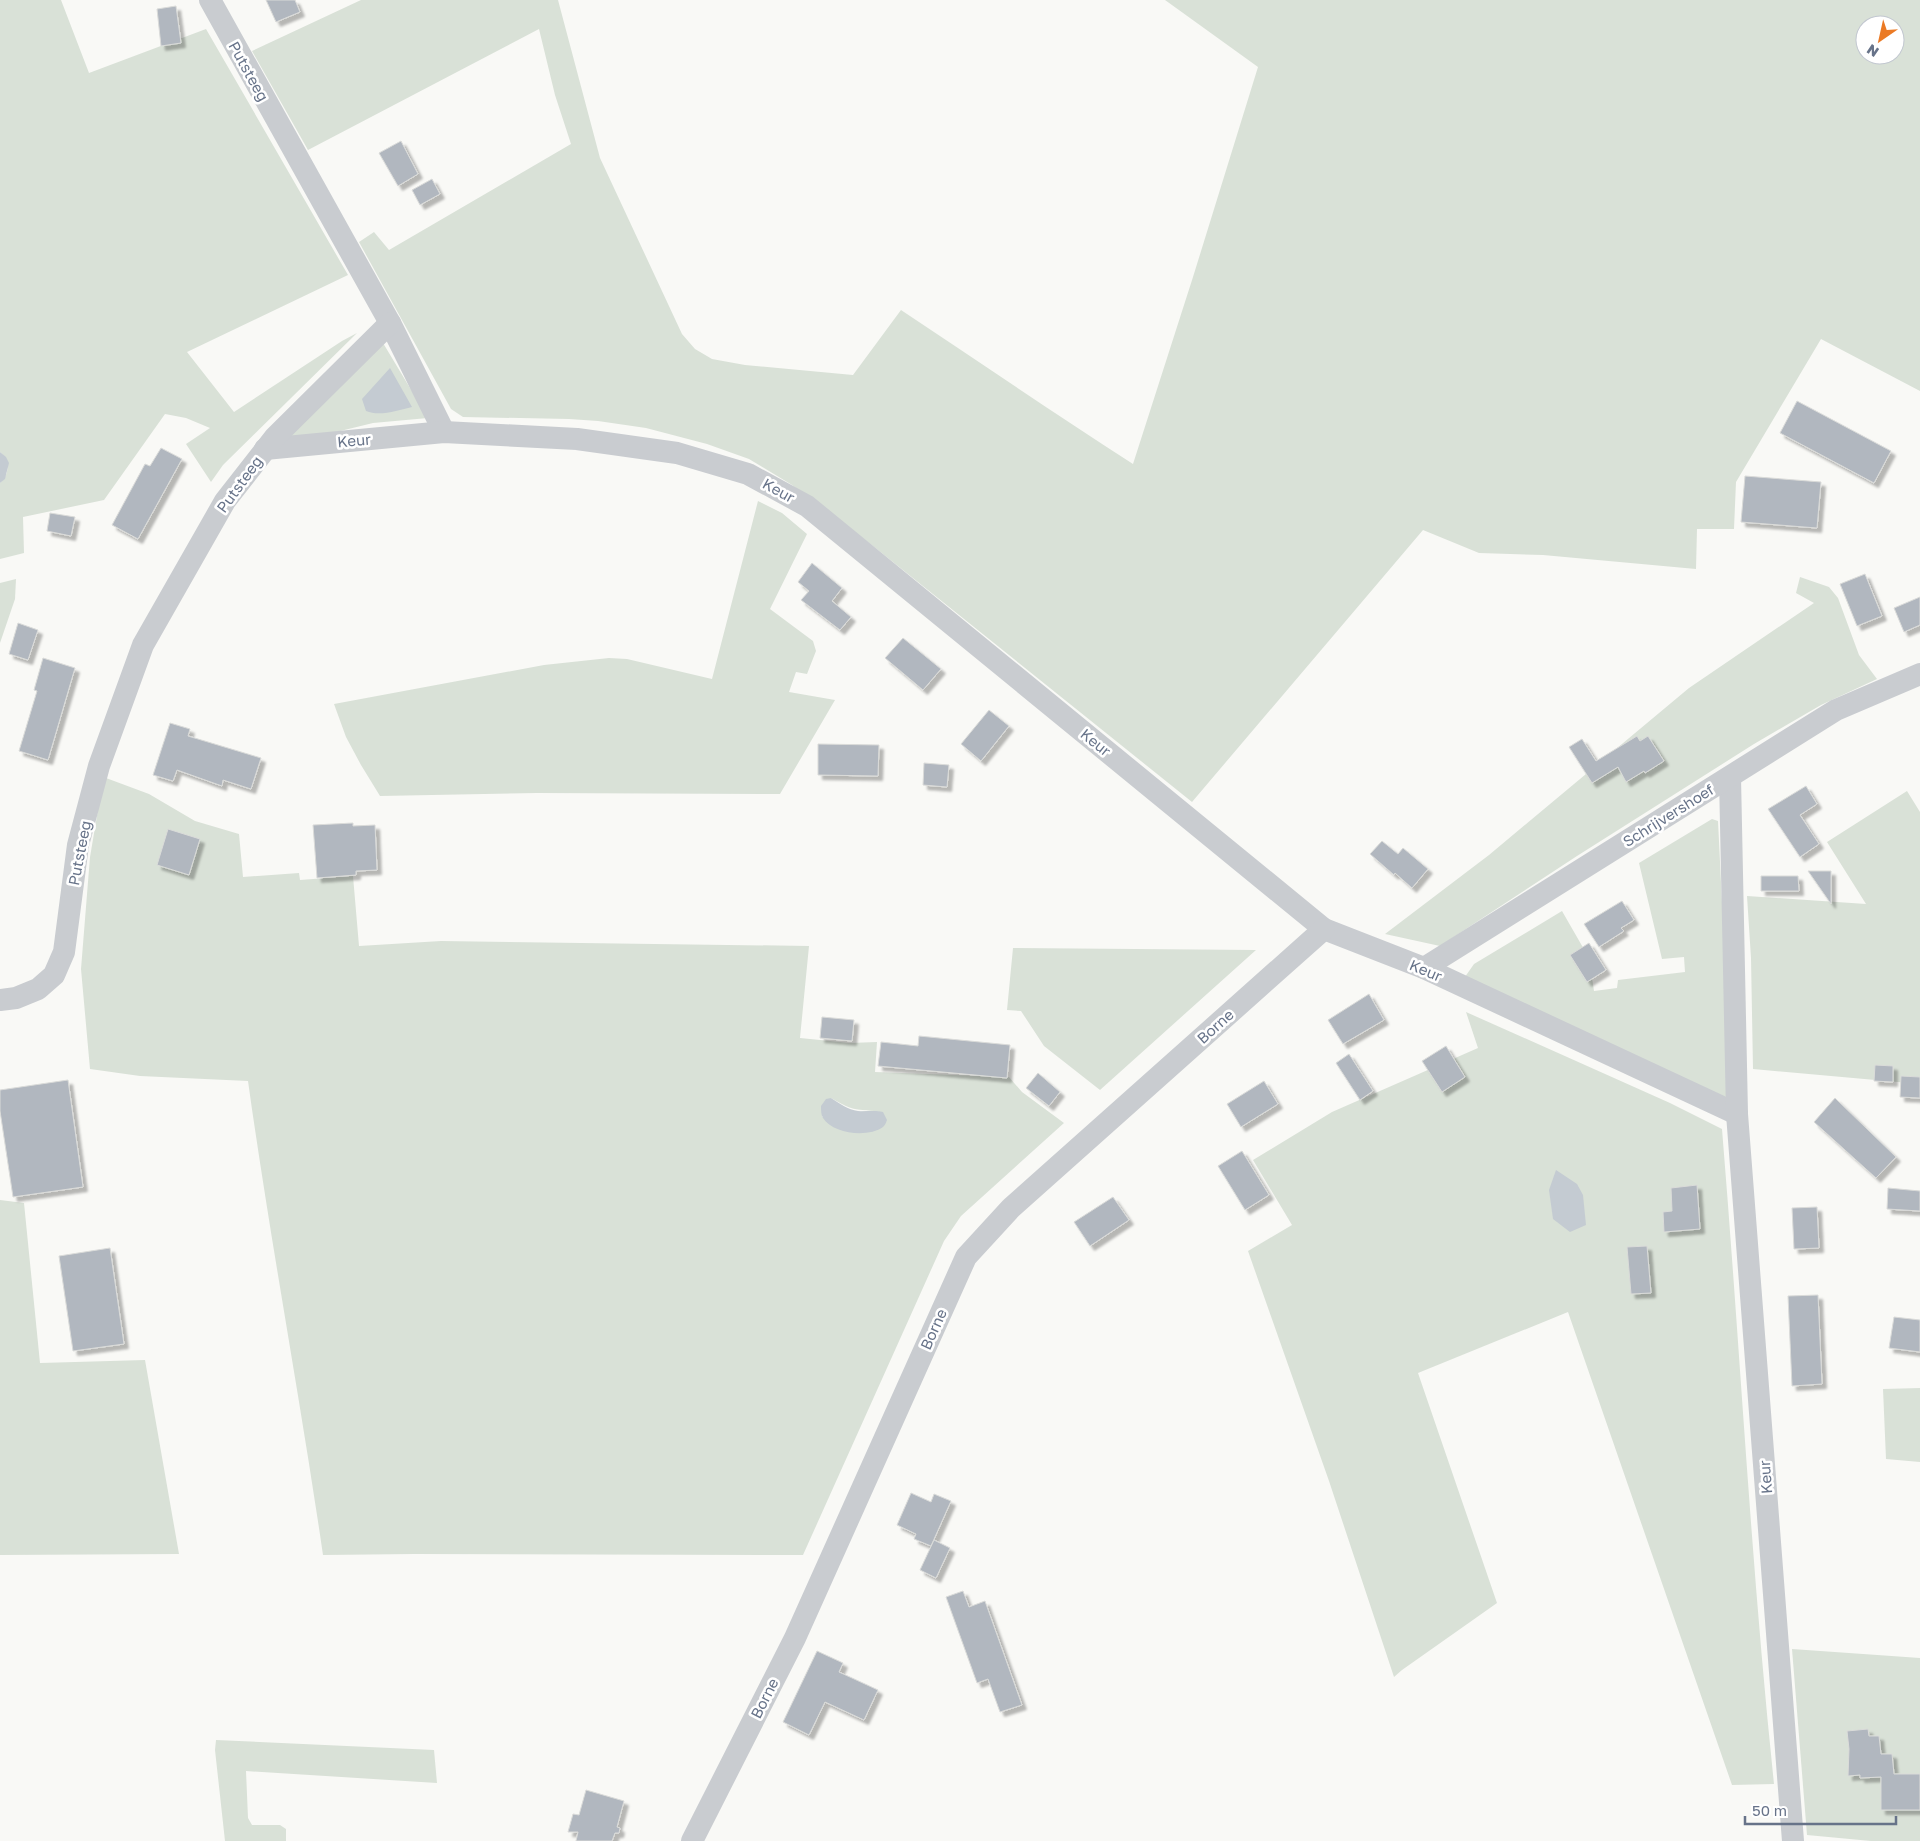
<svg xmlns="http://www.w3.org/2000/svg" width="1920" height="1841" viewBox="0 0 1920 1841" font-family="'Golos Text',sans-serif">
<style>
.green{fill:#d9e1d7;fill-rule:evenodd}
.water{fill:#c4cbd2}
.building{fill:#b1b7bf;stroke:#dadbd9;filter:url(#shadow)}
.lines{fill:none;stroke-linecap:round;stroke-linejoin:round}
.minor{stroke:#c9ccd0;stroke-width:22}
.labels{text-anchor:middle;dominant-baseline:central;stroke-width:5;stroke-linejoin:round;paint-order:stroke}
.street-label{font-size:15px;fill:#677389;stroke:#fff}
</style>
<defs>
<filter id="shadow"><feDropShadow dx="4.5" dy="4.5" stdDeviation="1" flood-color="#0004"/></filter>
</defs>
<rect width="100%" height="100%" fill="#f9f9f6"/>
<g class="green">
<path d="M0,0H61L89,73L206,29L348,275L187,352L234,412L342,341L357,333L223,465L211,482L186,444L210,428L186,418L165,414L104,500L23,517L24,553L0,559V483C10,474 10,461 0,452Z"/>
<path d="M361,0H558L600,158L682,334L695,349L712,359L745,365L853,375L901,310C978,361 1055,414 1133,464L1193,277L1258,67L1165,0H1920V391L1821,339L1736,482L1734,529H1697L1696,569L1543,555L1479,553L1423,530L1192,802L873,546L792,485L749,459L707,444L646,428L598,421L569,419L463,417L451,409L359,242L374,232L389,250L571,144L555,95L539,29L308,150L252,51ZM1865,25H1895V55H1865Z"/>
<path d="M383,343L428,418L373,423L279,446Z"/>
<path d="M758,501L782,513L807,534L770,609L813,641L816,651L807,674L796,672L789,692L835,700L780,794L537,793L380,796L361,765L346,737L334,704L544,665L609,658L627,659L712,679Z"/>
<path d="M1800,577L1829,587L1838,598L1859,655L1877,679L1821,705L1754,744L1577,856L1440,946L1385,934L1489,855L1689,688L1814,603L1796,593Z"/>
<path d="M16,579L15,599L0,643V583Z"/>
<path d="M106,778L149,794L195,821L239,834L243,877L299,873L300,880L353,876L359,946L441,941L809,946L800,1038L850,1043L877,1042L875,1072L1009,1077L1022,1092L1064,1123L961,1216L944,1241L803,1555L414,1554L323,1555C300,1397 270,1239 248,1081L140,1076L90,1069L81,969L90,857L100,798ZM831,1098C848,1108 855,1111 874,1110L822,1117Z"/>
<path d="M1907,791L1920,812V1084L1753,1069L1751,958L1747,896L1866,904L1827,842Z"/>
<path d="M1712,819L1718,821L1731,1086L1724,1100L1460,984L1474,964L1562,911L1589,958L1594,991L1617,988L1618,980L1685,972L1684,957L1662,959L1639,863Z"/>
<path d="M1013,948L1256,950L1100,1090L1044,1046L1021,1011L1007,1010Z"/>
<path d="M1466,1012L1670,1103L1722,1129C1740,1347 1751,1566 1774,1784L1732,1785L1568,1312L1418,1373L1497,1603L1402,1670L1394,1677L1329,1481L1248,1251L1292,1225L1253,1160L1332,1112L1478,1048Z"/>
<path d="M0,1200L24,1203L40,1363L145,1360L179,1554L0,1555Z"/>
<path d="M1920,1388V1462L1886,1459L1883,1389Z"/>
<path d="M1792,1649L1920,1658V1841H1871L1807,1835Z"/>
<path d="M216,1740L434,1750L437,1783L246,1771L248,1818L252,1825H280L286,1829V1841H225L215,1750Z"/>
</g>
<g class="water">
<path d="M390,368L412,407C398,410 380,417 366,411L362,399Z"/>
<path d="M0,452L6,457L9,463L5,479L0,483Z"/>
<path d="M831,1098C839,1103 848,1110 858,1111C866,1112 874,1110 883,1112L887,1120C886,1123 885,1125 883,1127C868,1138 833,1134 823,1118C821,1115 821,1110 821,1106L826,1099Z"/>
<path d="M1556,1170L1577,1184L1583,1195L1586,1225L1570,1232L1553,1219L1549,1190Z"/>
</g>
<g class="building">
<path d="M266,0H295L300,12L276,22Z"/>
<path d="M176,6L181,43L161,46L157,9Z"/>
<path d="M401,141L418,174L398,186L379,153Z"/>
<path d="M432,179L440,194L420,205L412,190Z"/>
<path d="M1797,401L1891,451L1874,483L1780,433Z"/>
<path d="M161,448L182,459L138,539L112,525L145,464L150,466Z"/>
<path d="M1745,476L1821,482L1817,528L1741,522Z"/>
<path d="M50,513L75,517L71,536L47,531Z"/>
<path d="M812,563L842,588L832,601L851,617L840,630L801,600L809,591L798,582Z"/>
<path d="M1865,574L1882,616L1857,626L1840,584Z"/>
<path d="M1920,597V625L1904,632L1894,608Z"/>
<path d="M18,623L38,630L28,660L9,654Z"/>
<path d="M903,638L941,669L923,690L885,658Z"/>
<path d="M43,658L75,668L48,760L19,751L37,691L34,690Z"/>
<path d="M989,710L1009,726L981,761L961,744Z"/>
<path d="M170,723L190,729L188,736L261,758L251,789L223,780L222,786L177,770L173,781L153,775Z"/>
<path d="M1637,736L1640,741L1648,736L1664,761L1645,773L1644,771L1626,782L1618,767L1592,783L1569,747L1582,739L1596,761Z"/>
<path d="M818,744L879,745L878,776L818,775Z"/>
<path d="M924,763L949,765L947,787L923,785Z"/>
<path d="M1806,786L1817,804L1800,815L1819,844L1800,857L1768,809Z"/>
<path d="M353,823V826L375,825L377,870L356,871V875L317,878L313,825Z"/>
<path d="M168,829L200,839L189,875L157,865Z"/>
<path d="M1382,841L1398,854L1403,848L1428,869L1412,888L1395,873L1394,875L1370,854Z"/>
<path d="M1808,871H1831V904Z"/>
<path d="M1761,876H1798L1799,891H1761Z"/>
<path d="M1622,901L1634,920L1621,928L1624,931L1599,947L1584,924Z"/>
<path d="M1589,943L1606,970L1587,982L1570,955Z"/>
<path d="M1369,994L1384,1020L1343,1044L1328,1020Z"/>
<path d="M822,1017L854,1020L852,1041L820,1038Z"/>
<path d="M919,1036L1010,1045L1007,1078L878,1066L881,1042L918,1046Z"/>
<path d="M1446,1046L1465,1077L1442,1092L1422,1061Z"/>
<path d="M1349,1054L1373,1091L1360,1100L1336,1063Z"/>
<path d="M1875,1065L1893,1066V1082L1874,1081Z"/>
<path d="M1038,1073L1060,1092L1049,1106L1026,1088Z"/>
<path d="M1901,1076L1920,1077V1098L1900,1097Z"/>
<path d="M68,1080L83,1187L13,1197L0,1111V1090Z"/>
<path d="M1264,1081L1278,1104L1241,1127L1227,1104Z"/>
<path d="M1835,1098L1896,1157L1876,1178L1814,1122Z"/>
<path d="M1242,1151L1269,1195L1245,1210L1218,1166Z"/>
<path d="M1697,1185L1700,1229L1664,1232L1663,1212L1672,1211L1671,1188Z"/>
<path d="M1888,1188L1920,1191V1211L1887,1209Z"/>
<path d="M1113,1197L1129,1220L1090,1246L1074,1222Z"/>
<path d="M1817,1207L1819,1248L1794,1249L1792,1208Z"/>
<path d="M1647,1246L1651,1293L1631,1294L1627,1247Z"/>
<path d="M110,1248L124,1344L73,1351L59,1256Z"/>
<path d="M1818,1295L1822,1384L1792,1386L1788,1296Z"/>
<path d="M1894,1317L1920,1320V1352L1889,1348Z"/>
<path d="M911,1493L931,1502L934,1494L951,1501L931,1546L914,1539L916,1534L897,1525Z"/>
<path d="M934,1540L950,1548L936,1578L920,1570Z"/>
<path d="M963,1591L969,1607L985,1601L1022,1705L1000,1712L988,1679L977,1683L946,1597Z"/>
<path d="M817,1651L843,1663L839,1672L878,1690L864,1720L825,1702L809,1735L783,1722Z"/>
<path d="M1868,1729L1869,1736H1879L1881,1754H1892L1894,1774H1920V1810H1881V1777L1860,1778V1775L1848,1776L1849,1749L1847,1731Z"/>
<path d="M586,1790L624,1801L617,1827L620,1828L619,1833H615L612,1841H576L578,1832H568L573,1814L579,1815Z"/>
</g>
<g class="lines">
<g class="minor">
<path d="M210,0L390,323L444,432"/>
<path d="M265,449L444,432L577,439L677,453L748,474L807,506L1324,929L1424,968L1737,1114"/>
<path d="M1730,777L1737,1114L1793,1841"/>
<path d="M1424,968L1836,710L1920,674"/>
<path d="M0,1000L16,998L38,989L54,975L64,952L78,845L99,766L143,645L225,501L275,437L390,323"/>
<path d="M692,1841L795,1638L966,1257L1011,1208L1324,929"/>
</g>
</g>
<g class="labels">
<g class="street-label">
<text transform="translate(249 71) rotate(61)">Putsteeg</text>
<text transform="translate(354 440) rotate(-5)">Keur</text>
<text transform="translate(239 484) rotate(-54)">Putsteeg</text>
<text transform="translate(779 490) rotate(29)">Keur</text>
<text transform="translate(1096 742) rotate(39)">Keur</text>
<text transform="translate(1668 815) rotate(-32)">Schrijvershoef</text>
<text transform="translate(79 853) rotate(-79)">Putsteeg</text>
<text transform="translate(1426 970) rotate(23)">Keur</text>
<text transform="translate(1215 1026) rotate(-42)">Borne</text>
<text transform="translate(933 1329) rotate(-66)">Borne</text>
<text transform="translate(1765 1477) rotate(-94)">Keur</text>
<text transform="translate(764 1698) rotate(-63)">Borne</text>
</g>
</g>
<g transform="translate(1880 40) rotate(214)"><circle r="24" fill="#ffffff" stroke="#c2c7d0"/>
<path d="M0-4L9 19L0 12L-9 19Z" fill="#eb7a24"/>
<text y="-8" font-size="14" font-weight="bold" text-anchor="middle" fill="#677389">N</text>
</g>
<path d="M1745 1816v8h151v-8" fill="none" stroke="#677389" stroke-width="2.5"/>
<text x="1752" y="1816" font-size="15" fill="#677389" stroke="#ffffff" stroke-width="4" paint-order="stroke">50 m</text>
</svg>
